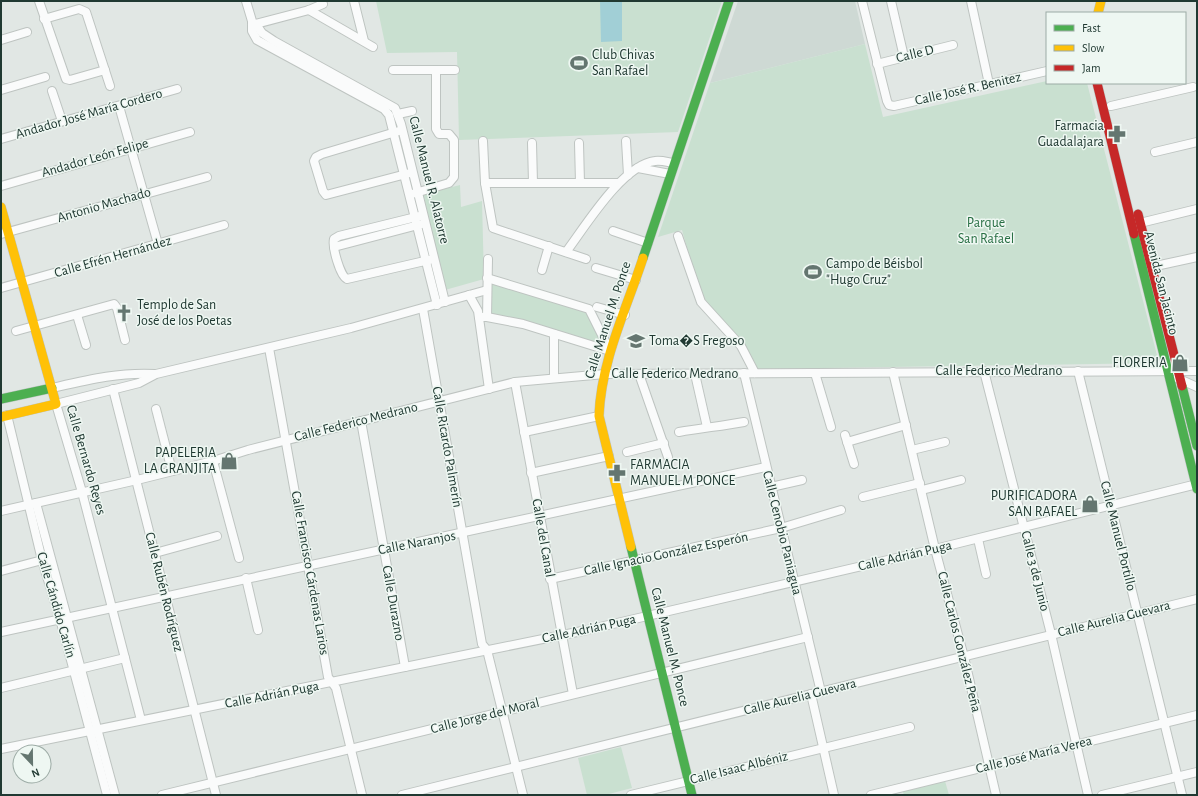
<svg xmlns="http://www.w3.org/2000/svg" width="1198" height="796" viewBox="0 0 1198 796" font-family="'Alegreya Sans',sans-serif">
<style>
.built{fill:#ced9d4}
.green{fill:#c9e0d0}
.water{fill:#a1cfd6}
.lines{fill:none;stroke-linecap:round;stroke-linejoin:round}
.street-casing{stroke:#bec4c1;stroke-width:10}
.fast-casing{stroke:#bdc4c1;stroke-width:10}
.slow-casing{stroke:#bdc4c1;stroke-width:10}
.jam-casing{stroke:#bdc4c1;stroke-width:10}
.street{stroke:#fafbfb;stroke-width:8}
.fast{stroke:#4caf50;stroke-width:9}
.slow{stroke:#ffc107;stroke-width:9}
.jam{stroke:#c62828;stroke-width:9}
.labels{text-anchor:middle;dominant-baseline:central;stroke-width:3;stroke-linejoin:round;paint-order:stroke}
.street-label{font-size:14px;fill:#203932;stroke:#eef7f2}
.poi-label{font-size:14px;fill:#203932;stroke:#eef7f2;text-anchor:start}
.park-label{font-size:14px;fill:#2a7045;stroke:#eef7f2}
</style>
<rect width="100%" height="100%" fill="#e1e7e4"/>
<path class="built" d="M738,1H855L865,44L710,83Z"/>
<g class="green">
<path d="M376,1H722L678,132L459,140L457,52L387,53Z"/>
<path d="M865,44L883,117L1047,81V83H1087L1159,363L756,369L705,304L698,287L682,230L658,237L710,83Z"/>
<path d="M460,185L461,207L482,201L484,279L445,290L420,195Z"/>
<path d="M491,282L588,311L605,345L502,316H492Z"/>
<path d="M621,747L632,788L605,795H587L578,758Z"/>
<path d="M945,781L949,795H904L903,792Z"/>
</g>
<path class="water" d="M600,1H622V41L601,42Z"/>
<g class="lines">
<g class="street-casing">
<g id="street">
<path d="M39,1L66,79L70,80L105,70"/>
<path d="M246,1L252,21V31L257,40L384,109L389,115L437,305"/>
<path d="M354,1L364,41"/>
<path d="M862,1L887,101L889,105L894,106L1047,71"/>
<path d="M891,1L904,57"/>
<path d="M971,1L989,84"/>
<path d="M309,10L373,47"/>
<path d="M44,19L79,9L86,12L110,86"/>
<path d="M256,24L262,33L274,41L395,108L401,124L445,302"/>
<path d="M252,25L309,10L323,4"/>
<path d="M1,40L27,32"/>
<path d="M877,64L953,45"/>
<path d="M393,70H455"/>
<path d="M1,90L45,77"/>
<path d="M52,91L62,121"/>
<path d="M119,106L158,244"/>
<path d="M1111,106L1193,87"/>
<path d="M398,114L412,111"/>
<path d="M399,131L322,154L316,157L314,161L323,191L326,195L410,173"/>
<path d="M1,139L177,89"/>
<path d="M483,141L485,183L493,228L586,259"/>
<path d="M626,141L628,175"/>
<path d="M532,143L533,183"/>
<path d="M579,143L580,183"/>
<path d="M1155,152L1197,142"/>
<path d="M638,168L670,174"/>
<path d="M485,183H618"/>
<path d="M1,186L190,132"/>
<path d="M412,194L449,183L454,177V140L449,134H439L436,129V70"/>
<path d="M420,216L339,236L334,239C332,247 340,276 347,279L429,260"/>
<path d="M1140,223L1197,209"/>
<path d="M613,231L648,243"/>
<path d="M1,234L207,177"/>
<path d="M678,236L701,302L741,346L755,373"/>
<path d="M334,247L422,224"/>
<path d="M566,252C585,227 622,165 655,161C661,160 667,162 673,163"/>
<path d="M1151,267L1197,257"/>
<path d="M596,268L636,280"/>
<path d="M542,270L549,246"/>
<path d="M487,278L589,309L610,351"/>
<path d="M1,288L224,225"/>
<path d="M469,295L478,311L489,389"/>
<path d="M597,307L625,315"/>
<path d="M423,309L482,644L487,650L523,795"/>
<path d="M77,315L86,345"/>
<path d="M479,317H487L523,324L610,351"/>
<path d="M487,317L488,259"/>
<path d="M16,331L114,304L117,308L125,340"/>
<path d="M269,348L328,677L336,688L362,795"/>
<path d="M984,371L1051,634L1088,795"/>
<path d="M1078,371L1182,795"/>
<path d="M893,372L935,549L964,657L996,795"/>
<path d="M744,373L821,692"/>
<path d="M815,373L831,427"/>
<path d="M639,374L668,457"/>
<path d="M695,374L707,427"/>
<path d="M554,378V334"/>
<path d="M1177,378L1197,387"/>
<path d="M515,382L573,694"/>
<path d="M52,388C87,380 119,372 155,374"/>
<path d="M113,389L216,795"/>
<path d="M156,409L172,471"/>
<path d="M7,415L42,560L60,619L107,795"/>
<path d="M361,421L405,667"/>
<path d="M524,432L599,416"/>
<path d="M679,432C701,428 723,426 744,422"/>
<path d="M845,435L854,464"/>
<path d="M847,442L906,425"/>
<path d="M912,450L945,442"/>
<path d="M627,452L664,443"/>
<path d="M213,461L239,558"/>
<path d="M531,473L609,456"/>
<path d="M771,487L802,480"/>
<path d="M922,490L961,480"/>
<path d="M863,497L920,483"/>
<path d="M36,503L115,795"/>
<path d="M1,511L137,480L213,461L248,450L515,382L605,374L1197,371"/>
<path d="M978,539L986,574"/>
<path d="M155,553L217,536"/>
<path d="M1,571L46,559"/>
<path d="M246,578L258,630"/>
<path d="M550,579L781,528L841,510"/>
<path d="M1,632L766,467"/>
<path d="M1,688L125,658"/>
<path d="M811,694L834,795"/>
<path d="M141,720L82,492L56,404L139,383L156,374L351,328L487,290"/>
<path d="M1,749L587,630L935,549L1197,484"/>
<path d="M162,795L808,637"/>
<path d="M402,795L1197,599"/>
<path d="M631,795L910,727"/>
<path d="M871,795L1197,715"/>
<path d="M1102,795L1197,772"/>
</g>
</g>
<g class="fast-casing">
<g id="fast">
<path d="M1134,234L1197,489"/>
<path d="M643,258L729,1"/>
<path d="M1182,386L1197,446"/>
<path d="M1,399L52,388"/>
<path d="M631,547L692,795"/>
</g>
</g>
<g class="slow-casing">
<g id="slow">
<path d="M1098,13L1101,1"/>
<path d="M1,207L56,404L1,417"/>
<path d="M631,547L599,416C601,361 626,310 643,258"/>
</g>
</g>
<g class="jam-casing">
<g id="jam">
<path d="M1097,83L1134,234"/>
<path d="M1138,214L1182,386"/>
</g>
</g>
<use href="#street" class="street"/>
<use href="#fast" class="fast"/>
<use href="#slow" class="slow"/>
<use href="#jam" class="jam"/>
</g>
<defs>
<g id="stadium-bare" transform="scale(1.38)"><path d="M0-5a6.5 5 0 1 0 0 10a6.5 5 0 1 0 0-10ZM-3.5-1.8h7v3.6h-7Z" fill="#647670" stroke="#eef7f2" stroke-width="2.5" paint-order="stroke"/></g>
<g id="pharmacy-bare" transform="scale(1.38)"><path d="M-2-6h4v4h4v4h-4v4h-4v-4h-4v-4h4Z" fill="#647670" stroke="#eef7f2" stroke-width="2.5" paint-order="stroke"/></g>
<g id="church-bare" transform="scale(1.38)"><path d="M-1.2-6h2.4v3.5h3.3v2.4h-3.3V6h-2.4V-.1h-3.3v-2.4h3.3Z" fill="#647670" stroke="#eef7f2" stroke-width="2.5" paint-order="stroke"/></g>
<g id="school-bare" transform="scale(1.38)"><path d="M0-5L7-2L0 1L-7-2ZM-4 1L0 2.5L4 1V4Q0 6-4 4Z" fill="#647670" stroke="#eef7f2" stroke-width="2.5" paint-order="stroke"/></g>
<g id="shop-bare" transform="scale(1.38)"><path d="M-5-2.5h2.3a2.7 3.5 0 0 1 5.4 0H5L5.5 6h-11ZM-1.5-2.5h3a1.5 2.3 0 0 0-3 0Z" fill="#647670" stroke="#eef7f2" stroke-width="2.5" paint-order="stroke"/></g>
</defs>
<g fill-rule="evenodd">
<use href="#stadium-bare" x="579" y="63"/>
<use href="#pharmacy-bare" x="1117" y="134"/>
<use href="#stadium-bare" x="813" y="272"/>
<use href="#church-bare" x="124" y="313"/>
<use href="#school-bare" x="636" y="341"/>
<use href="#shop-bare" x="1180" y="363"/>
<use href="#shop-bare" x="229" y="461"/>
<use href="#pharmacy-bare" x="617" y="473"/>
<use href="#shop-bare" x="1090" y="504"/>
</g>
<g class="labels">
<g class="street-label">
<text transform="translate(915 54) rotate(-14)">Calle D</text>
<text transform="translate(968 89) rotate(-13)">Calle José R. Benitez</text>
<text transform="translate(89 114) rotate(-16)">Andador José María Cordero</text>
<text transform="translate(95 158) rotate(-16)">Andador León Felipe</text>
<text transform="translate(429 180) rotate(76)">Calle Manuel R. Alatorre</text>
<text transform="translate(104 205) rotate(-16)">Antonio Machado</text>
<text transform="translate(113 257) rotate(-16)">Calle Efrén Hernández</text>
<text transform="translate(1161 283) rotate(76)">Avenida San Jacinto</text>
<text transform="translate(608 320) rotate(-72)">Calle Manuel M. Ponce</text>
<text x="999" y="371">Calle Federico Medrano</text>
<text x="675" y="374">Calle Federico Medrano</text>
<text transform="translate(356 422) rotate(-14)">Calle Federico Medrano</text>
<text transform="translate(447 447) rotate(80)">Calle Ricardo Palmerín</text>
<text transform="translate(86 460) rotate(74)">Calle Bernardo Reyes</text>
<text transform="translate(782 533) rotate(76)">Calle Cenobio Paniagua</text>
<text transform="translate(1118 536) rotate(76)">Calle Manuel Portillo</text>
<text transform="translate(543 538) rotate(80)">Calle del Canal</text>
<text transform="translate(417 543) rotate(-11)">Calle Naranjos</text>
<text transform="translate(666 554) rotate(-12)">Calle Ignacio González Esperón</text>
<text transform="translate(905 556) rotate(-13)">Calle Adrián Puga</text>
<text transform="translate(1035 571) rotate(76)">Calle 3 de Junio</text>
<text transform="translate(310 573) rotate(80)">Calle Francisco Cárdenas Larios</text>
<text transform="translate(164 592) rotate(76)">Calle Rubén Rodríguez</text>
<text transform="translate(393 603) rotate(80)">Calle Durazno</text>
<text transform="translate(56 605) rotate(74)">Calle Cándido Carlín</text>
<text transform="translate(1114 619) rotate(-14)">Calle Aurelia Guevara</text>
<text transform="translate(589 629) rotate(-12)">Calle Adrián Puga</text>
<text transform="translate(959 642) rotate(76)">Calle Carlos González Peña</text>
<text transform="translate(670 647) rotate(76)">Calle Manuel M. Ponce</text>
<text transform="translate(272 695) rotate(-11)">Calle Adrián Puga</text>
<text transform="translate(800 697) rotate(-14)">Calle Aurelia Guevara</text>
<text transform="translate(485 716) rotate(-14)">Calle Jorge del Moral</text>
<text transform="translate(1034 755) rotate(-14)">Calle José María Verea</text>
<text transform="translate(739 768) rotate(-14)">Calle Isaac Albéniz</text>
</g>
<g class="poi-label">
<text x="592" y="55">Club Chivas<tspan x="592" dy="16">San Rafael</tspan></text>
<text x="1104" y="126" text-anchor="end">Farmacia<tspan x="1104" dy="16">Guadalajara</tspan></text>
<text x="826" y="264">Campo de Béisbol<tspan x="826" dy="16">"Hugo Cruz"</tspan></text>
<text x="137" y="305">Templo de San<tspan x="137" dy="16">José de los Poetas</tspan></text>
<text x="649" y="341">Toma�S Fregoso</text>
<text x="1167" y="363" text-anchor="end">FLORERIA</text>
<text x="216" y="453" text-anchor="end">PAPELERIA<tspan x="216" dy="16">LA GRANJITA</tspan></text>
<text x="630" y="465">FARMACIA<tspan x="630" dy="16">MANUEL M PONCE</tspan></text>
<text x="1077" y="496" text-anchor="end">PURIFICADORA<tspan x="1077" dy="16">SAN RAFAEL</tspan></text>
</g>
<g class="park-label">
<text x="986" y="223">Parque<tspan x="986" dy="16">San Rafael</tspan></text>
</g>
</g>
<rect width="1198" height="796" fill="none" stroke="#203932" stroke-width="4"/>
<rect x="1046" y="12" width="140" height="72" fill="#eef7f2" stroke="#9caba5"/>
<rect x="1054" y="25" width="20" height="6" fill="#4caf50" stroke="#9caba5"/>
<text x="1082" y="32" font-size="12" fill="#203932">Fast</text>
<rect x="1054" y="45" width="20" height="6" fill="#ffc107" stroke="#9caba5"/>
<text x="1082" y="52" font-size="12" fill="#203932">Slow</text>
<rect x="1054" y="65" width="20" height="6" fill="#c62828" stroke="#9caba5"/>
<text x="1082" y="72" font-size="12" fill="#203932">Jam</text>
<g transform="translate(32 764) rotate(158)"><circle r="19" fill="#eef7f2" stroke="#9caba5"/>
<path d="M0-3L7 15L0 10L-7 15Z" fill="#647670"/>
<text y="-6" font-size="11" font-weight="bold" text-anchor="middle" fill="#203932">N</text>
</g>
</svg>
